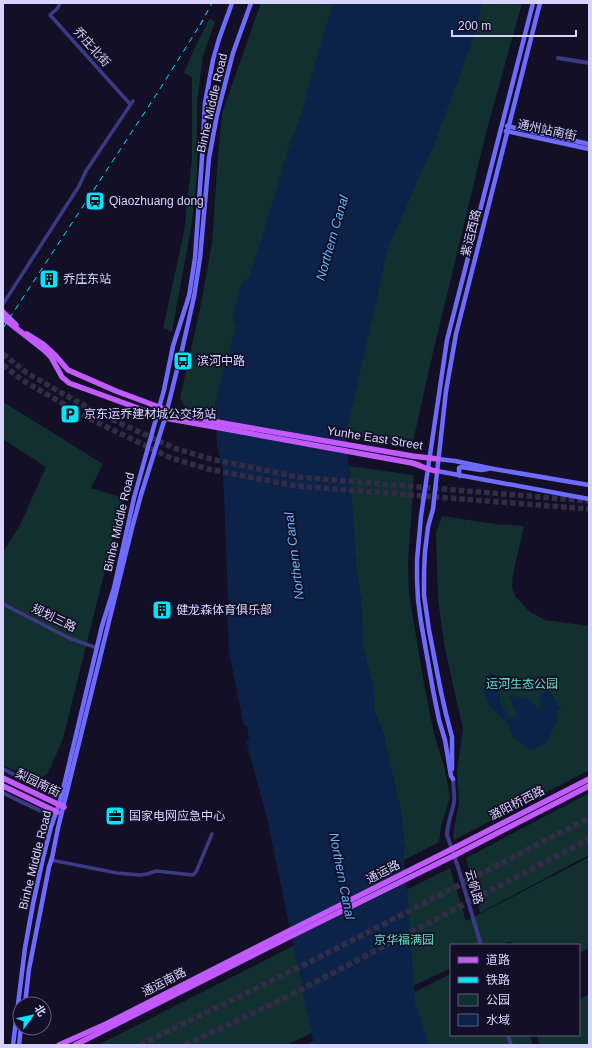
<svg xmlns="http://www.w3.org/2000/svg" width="592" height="1048" viewBox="0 0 592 1048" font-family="Helvetica,'Noto Sans SC',sans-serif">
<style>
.green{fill:#12302f}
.water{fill:#0c2248}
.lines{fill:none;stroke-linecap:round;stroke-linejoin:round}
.trunk-tunnel{stroke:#312d47;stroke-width:5.5;stroke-dasharray:5.5 3;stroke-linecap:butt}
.motorway-tunnel{stroke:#312d47;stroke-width:6;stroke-dasharray:6 3;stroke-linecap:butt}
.minor{stroke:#3d3a85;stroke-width:3.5}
.tertiary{stroke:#3d3a85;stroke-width:4}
.secondary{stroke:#6f6bff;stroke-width:4.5}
.primary{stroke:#c25bff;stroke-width:5.5}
.rail{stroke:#00e5ff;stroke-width:1;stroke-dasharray:6 5;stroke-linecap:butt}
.primary-bridge{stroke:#c25bff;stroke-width:5.5}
.labels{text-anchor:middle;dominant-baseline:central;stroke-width:3.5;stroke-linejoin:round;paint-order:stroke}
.street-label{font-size:12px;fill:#d9d4ff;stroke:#130f26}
.poi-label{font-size:12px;fill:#d9d4ff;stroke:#130f26;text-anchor:start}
.park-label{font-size:12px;fill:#5fe0c0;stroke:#130f26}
.water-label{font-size:13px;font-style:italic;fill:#62b6ff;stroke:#130f26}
</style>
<rect width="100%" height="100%" fill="#130f26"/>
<g class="green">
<path d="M261,3H522L487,129L431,361L412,446L185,407L180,398L200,309L212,243L217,169L222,113Z"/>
<path d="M210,18L215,22L203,56L197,102V172L192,222L172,332L163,328L184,232L192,158V77L184,73L196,45Z"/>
<path d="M3,402L103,464L91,488L123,498L63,739L48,773L37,781L3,765V552L20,525L46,467L3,439Z"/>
<path d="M349,466L414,475L408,562L409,594L424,684L434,734L444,766L450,797L441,827L439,842L404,860L403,850L405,849L401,814L395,785L389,762L384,735L374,710L373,689L363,647V636L361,602L356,568Z"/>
<path d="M442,516L495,524L524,526L513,574L512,587L515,596L530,612L545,620L589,626V770L454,840L453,834L459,802L457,772L463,729L445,649L438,600L436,533Z"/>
<path d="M589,793V855L480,913L466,858Z"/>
<path d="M589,857V948L579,953V945H512L511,941L502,945H451V968L286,1045H98L285,950L450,868L466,921Z"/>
<path d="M451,974V1035H530L533,1045H306Z"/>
<path d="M589,994V1045H539L537,1035H579V1000Z"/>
</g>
<g class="water">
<path d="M333,3H482L475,34L435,142L389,245L346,433L354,525L356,568L361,602L363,636V647L373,689L374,710L384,735L389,762L395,785L401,814L405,849L403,850L409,911L415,1003L429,1045H314L267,818L246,741L249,739L247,727L244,726L229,652L227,611H232L231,601L228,600L223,470L217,445L215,402L236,326L232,318L242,282L249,278L261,241L289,146L303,110L306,95Z"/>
<path d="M491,673L496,675L499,685L500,702L506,712L512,718L517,716L509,696L512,695C517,697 527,698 530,701C534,703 534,706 538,707L541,703L540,695L545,692H550L556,701L561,709L556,710L558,718L546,743L530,750L513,737L509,724L489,705L483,689L486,677Z"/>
</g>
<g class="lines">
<g class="trunk-tunnel">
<path d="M3,354L27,373L90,409L174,448L211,459L298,477L589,501"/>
<path d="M3,365L22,380L86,417L171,458L208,469L297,486L589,509"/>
</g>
<g class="motorway-tunnel">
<path d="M140,1045L316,959L589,818"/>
<path d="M185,1045L281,1000L589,839"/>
</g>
<g class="minor">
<path d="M60,3L57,9L50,15L130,104"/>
<path d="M3,304L79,186L86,171L133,101"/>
<path d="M3,604L69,638L97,648"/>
<path d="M51,860L117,873L140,875L147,874L156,871L193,875L196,872L212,834"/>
</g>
<g class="tertiary">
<path d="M558,58L589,63"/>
<path d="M3,769L61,798"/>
<path d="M453,779C453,787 455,795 454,802C452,813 447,824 447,835L458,867L481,945"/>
<path d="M3,793L45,813L53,822"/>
<path d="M508,1035L511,1045"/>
</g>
<g class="secondary">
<path d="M507,126L589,144"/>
<path d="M506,131L589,149"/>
<path d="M438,459L455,461L494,469L589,485"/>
<path d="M437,471L589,499"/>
<path d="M460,476L459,473V468L461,467L481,470L488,469"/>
<path d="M452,769V737L446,714L441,692L429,630L424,595V572L425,552L428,527L433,509L446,391L456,334L540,3"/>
<path d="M453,779L451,776L445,740L439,720L433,690L421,622L418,600L417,579V560L421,516L447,340L533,3"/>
<path d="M25,1004L29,969L49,867L52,858L58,828L132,528L141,495L165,418L182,350L194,297L200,258L209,158L217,115L233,53L251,3"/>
<path d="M13,1045L25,948L33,904L43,858L51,827L61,798L102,626L114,588L134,498L164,390L173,346L189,296L195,258L202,158L205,103L213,60L219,39L232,3"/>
<path d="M19,1045L21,1028"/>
</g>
<g class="primary">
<path d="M3,312L16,325"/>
<path d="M3,318L44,350L51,357L62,377L69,383L165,418L412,463C420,465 428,470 437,471"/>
<path d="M27,334L43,344L55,355L68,370L116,391L167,410L211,421L412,456L438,459"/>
<path d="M3,778L64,807"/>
<path d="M3,786L57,812"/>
<path d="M456,847L589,779"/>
<path d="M457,854L589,786"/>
<path d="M59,1045L106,1024L277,937"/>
<path d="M75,1045L279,942"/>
</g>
<g class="rail">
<path d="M200,25L212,3"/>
<path d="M3,328L158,92L203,20"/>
</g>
<g class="primary-bridge">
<path d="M277,937L456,847"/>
<path d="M279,942L457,854"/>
</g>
</g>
<defs>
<g id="station-square" transform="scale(1)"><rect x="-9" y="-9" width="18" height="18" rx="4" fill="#00e5ff" stroke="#130f26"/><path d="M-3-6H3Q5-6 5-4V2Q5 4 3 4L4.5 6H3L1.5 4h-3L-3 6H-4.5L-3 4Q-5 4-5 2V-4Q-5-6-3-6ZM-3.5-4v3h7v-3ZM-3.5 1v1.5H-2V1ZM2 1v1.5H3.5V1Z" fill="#111"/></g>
<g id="building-square" transform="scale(1)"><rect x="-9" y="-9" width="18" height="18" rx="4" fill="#00e5ff" stroke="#130f26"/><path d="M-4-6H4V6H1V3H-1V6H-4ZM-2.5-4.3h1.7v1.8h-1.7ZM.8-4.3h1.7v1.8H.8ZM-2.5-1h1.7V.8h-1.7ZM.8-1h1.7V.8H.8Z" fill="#111"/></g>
<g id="bus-square" transform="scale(1)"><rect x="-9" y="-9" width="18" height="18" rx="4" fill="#00e5ff" stroke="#130f26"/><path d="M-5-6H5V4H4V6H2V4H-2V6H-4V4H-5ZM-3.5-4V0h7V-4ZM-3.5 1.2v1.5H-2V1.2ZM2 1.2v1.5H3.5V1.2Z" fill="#111"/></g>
<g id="parking-square" transform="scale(1)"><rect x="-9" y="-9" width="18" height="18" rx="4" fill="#00e5ff" stroke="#130f26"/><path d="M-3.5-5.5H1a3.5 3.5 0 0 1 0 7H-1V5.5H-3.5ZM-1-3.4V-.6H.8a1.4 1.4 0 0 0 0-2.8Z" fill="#111"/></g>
<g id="office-square" transform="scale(1)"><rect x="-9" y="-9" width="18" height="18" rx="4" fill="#00e5ff" stroke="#130f26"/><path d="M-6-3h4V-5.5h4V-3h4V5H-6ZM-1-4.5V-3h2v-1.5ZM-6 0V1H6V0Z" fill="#111"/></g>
</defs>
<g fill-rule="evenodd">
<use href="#station-square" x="95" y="201"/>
<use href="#building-square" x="49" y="279"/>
<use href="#bus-square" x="183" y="361"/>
<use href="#parking-square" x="70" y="414"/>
<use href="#building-square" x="162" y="610"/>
<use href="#office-square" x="115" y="816"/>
</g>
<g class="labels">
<g class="street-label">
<text transform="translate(92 47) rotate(48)">乔庄北街</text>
<text transform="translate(212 103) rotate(-77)">Binhe Middle Road</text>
<text transform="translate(547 130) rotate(12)">通州站南街</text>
<text transform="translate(471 233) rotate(-76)">紫运西路</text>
<text transform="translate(375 438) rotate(9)">Yunhe East Street</text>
<text transform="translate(119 522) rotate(-77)">Binhe Middle Road</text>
<text transform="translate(54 618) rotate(26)">规划三路</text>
<text transform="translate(38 783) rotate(26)">梨园南街</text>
<text transform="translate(517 803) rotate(-27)">潞阳桥西路</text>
<text transform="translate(35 860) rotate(-76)">Binhe Middle Road</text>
<text transform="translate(383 872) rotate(-27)">通运路</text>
<text transform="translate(474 887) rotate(74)">云帆路</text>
<text transform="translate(164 982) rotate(-27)">通运南路</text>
</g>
<g class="poi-label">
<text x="109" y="201">Qiaozhuang dong</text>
<text x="63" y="279">乔庄东站</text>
<text x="197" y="361">滨河中路</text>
<text x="84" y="414">京东运乔建材城公交场站</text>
<text x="176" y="610">健龙森体育俱乐部</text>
<text x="129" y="816">国家电网应急中心</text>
</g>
<g class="park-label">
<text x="522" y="684">运河生态公园</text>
<text x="404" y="940">京华福满园</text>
</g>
<g class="water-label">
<text transform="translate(332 238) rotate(-74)">Northern Canal</text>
<text transform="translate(294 556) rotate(-97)">Northern Canal</text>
<text transform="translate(342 876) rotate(79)">Northern Canal</text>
</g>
</g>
<rect width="592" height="1048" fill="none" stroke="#d9d4ff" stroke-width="8"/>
<rect x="450" y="944" width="130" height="92" fill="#130f26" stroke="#625e7d"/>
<rect x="458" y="957" width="20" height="6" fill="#c25bff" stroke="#625e7d"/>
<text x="486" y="964" font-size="12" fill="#d9d4ff">道路</text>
<rect x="458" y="977" width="20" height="6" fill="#00e5ff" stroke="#625e7d"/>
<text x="486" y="984" font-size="12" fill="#d9d4ff">铁路</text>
<rect x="458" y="994" width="20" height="12" fill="#12302f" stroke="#625e7d"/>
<text x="486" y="1004" font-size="12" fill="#d9d4ff">公园</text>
<rect x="458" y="1014" width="20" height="12" fill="#0c2248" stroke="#625e7d"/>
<text x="486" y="1024" font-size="12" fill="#d9d4ff">水域</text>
<g transform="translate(32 1016) rotate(57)"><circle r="19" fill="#130f26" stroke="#625e7d"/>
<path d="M0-3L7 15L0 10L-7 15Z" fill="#00e5ff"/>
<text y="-6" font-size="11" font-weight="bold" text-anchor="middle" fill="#d9d4ff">北</text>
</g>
<path d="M452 30v6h124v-6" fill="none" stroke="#d9d4ff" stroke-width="2"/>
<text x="458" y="30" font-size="12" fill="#d9d4ff" stroke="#130f26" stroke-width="3" paint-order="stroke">200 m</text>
</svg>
